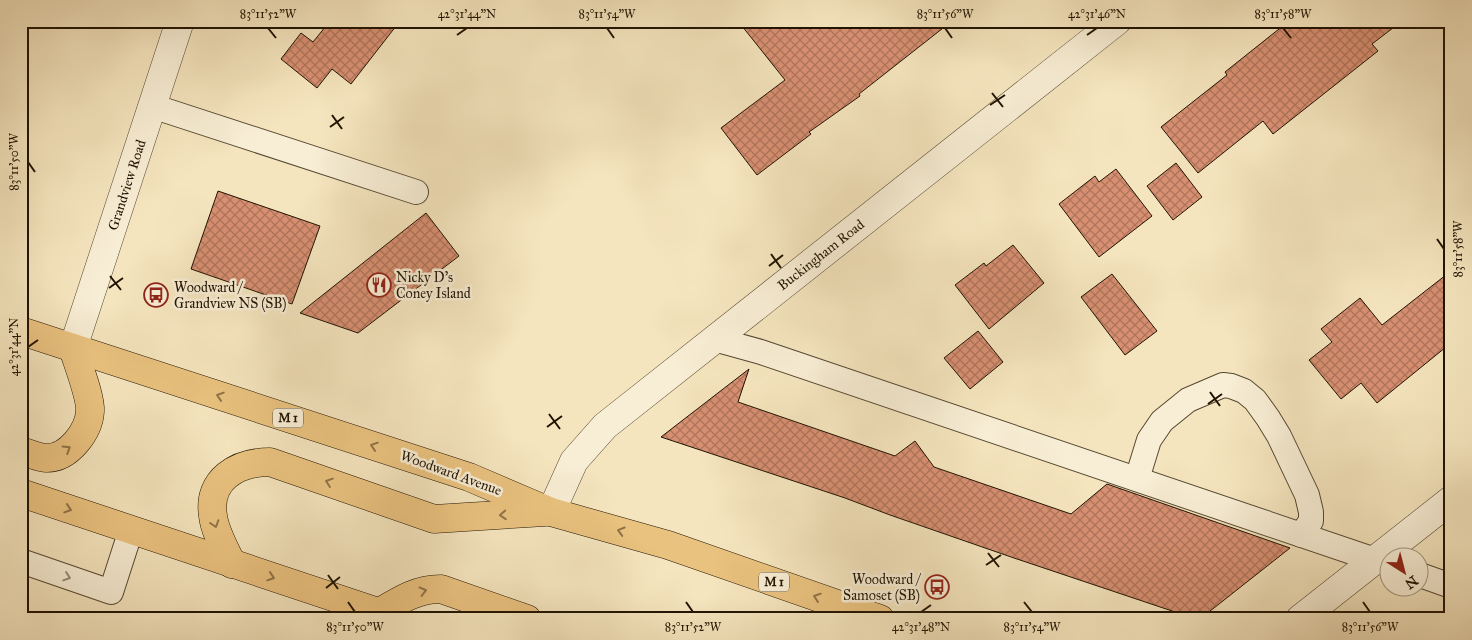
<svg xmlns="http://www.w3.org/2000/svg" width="1472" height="640" viewBox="0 0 1472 640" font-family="'IM FELL Great Primer',serif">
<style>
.building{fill:url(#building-cross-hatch);stroke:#201302}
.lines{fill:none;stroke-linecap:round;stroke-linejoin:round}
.lane-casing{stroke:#554831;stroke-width:26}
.street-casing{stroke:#554831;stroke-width:29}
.primary-casing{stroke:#201302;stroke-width:29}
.lane{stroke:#f8eed5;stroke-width:24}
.street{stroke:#f8eed5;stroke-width:28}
.primary{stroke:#eac27f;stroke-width:28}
.oneway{stroke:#8f7347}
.oneway2{stroke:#978b76}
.ticks{fill:none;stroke:#201302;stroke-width:2}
.labels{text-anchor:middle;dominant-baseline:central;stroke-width:5;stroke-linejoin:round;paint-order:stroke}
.shield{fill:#f8eed5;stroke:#615541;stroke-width:1}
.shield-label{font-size:12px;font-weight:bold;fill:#201302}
.street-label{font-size:14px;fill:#201302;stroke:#f8eed5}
.poi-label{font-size:14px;fill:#201302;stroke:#f8eed5;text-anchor:start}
.neatline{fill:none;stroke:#201302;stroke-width:2}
.ticks-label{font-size:12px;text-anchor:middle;fill:#201302}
</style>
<defs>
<pattern id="building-cross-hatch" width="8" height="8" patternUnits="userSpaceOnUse" patternTransform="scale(1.25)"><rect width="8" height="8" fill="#d89072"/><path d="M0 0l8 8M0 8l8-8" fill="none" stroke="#af745b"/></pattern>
</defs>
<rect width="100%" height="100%" fill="#f5e5be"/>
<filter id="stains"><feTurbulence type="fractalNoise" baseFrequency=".004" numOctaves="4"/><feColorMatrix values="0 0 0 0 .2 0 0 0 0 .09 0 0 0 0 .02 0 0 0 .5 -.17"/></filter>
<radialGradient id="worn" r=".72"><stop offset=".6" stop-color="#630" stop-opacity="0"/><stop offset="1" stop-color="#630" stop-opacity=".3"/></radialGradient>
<g class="building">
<path d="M330,21H400L351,84L332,69L317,88L281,59L301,33L313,42Z"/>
<path d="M738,21H952L859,94L860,96L809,132L811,134L757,175L721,128L785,80Z"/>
<path d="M1289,21H1402L1372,44L1378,51L1273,134L1263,121L1198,173L1161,127L1227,75L1225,72Z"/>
<path d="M1176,163L1202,197L1173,220L1147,186Z"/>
<path d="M1116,169L1152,216L1099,257L1059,204L1095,176L1099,182Z"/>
<path d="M218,191L320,226L292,304L191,269Z"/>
<path d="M426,213L459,256L358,333L300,313Z"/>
<path d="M1013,245L1044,283L989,329L955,285L984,263L986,266Z"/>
<path d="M1451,271V343L1377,403L1361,383L1341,399L1309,360L1332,342L1321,329L1360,298L1382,325Z"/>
<path d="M1112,274L1157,331L1125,355L1081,297Z"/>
<path d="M978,331L1003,362L970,389L944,358Z"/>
<path d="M749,369L738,402L895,456L915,441L934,467L1071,514L1107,484L1290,548L1200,619H1196L1014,558L890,515L845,498L661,437Z"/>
</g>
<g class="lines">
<g class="lane-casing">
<g id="lane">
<path d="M152,106L416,192"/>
<path d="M714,339L761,352L1390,565"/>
<path d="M1137,479L1149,440L1162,421L1188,400L1223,385L1231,386L1244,391L1255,400L1268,418L1279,436L1307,495L1311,512V521L1301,535"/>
<path d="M21,561L111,592L131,530"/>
<path d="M1420,575L1451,586"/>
</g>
</g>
<g class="street-casing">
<g id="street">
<path d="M73,348L180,21"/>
<path d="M551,512L574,461L605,426L1117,21"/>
<path d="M1300,619L1451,500"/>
</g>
</g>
<g class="primary-casing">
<g id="primary">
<path d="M21,331L469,477L551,512L668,545L880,619"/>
<path d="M21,451C29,453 39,458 47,458C69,458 89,431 90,411C91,397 77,362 73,348"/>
<path d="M21,493L399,619"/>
<path d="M232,564C225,549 215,532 213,516C207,479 238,462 270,462L434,519L545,512"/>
<path d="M380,612C400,600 417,589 441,589L527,619"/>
</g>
</g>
<use href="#lane" class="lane"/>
<use href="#street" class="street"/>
<use href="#primary" class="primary"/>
</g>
<defs><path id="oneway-chevron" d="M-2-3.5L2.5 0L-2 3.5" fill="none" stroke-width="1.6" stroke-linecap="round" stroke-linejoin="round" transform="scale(1.25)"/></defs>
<g class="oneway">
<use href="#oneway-chevron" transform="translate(220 396) rotate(-162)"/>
<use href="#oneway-chevron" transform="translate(374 446) rotate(-162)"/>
<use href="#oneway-chevron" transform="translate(67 449) rotate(-32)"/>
<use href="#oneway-chevron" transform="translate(329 482) rotate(-161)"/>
<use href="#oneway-chevron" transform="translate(68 509) rotate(18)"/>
<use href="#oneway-chevron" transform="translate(503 515) rotate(176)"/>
<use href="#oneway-chevron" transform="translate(215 524) rotate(72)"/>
<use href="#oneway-chevron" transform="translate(621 531) rotate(-164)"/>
<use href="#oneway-chevron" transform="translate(271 577) rotate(18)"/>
<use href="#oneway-chevron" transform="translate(423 591) rotate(-14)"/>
<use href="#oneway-chevron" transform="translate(817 597) rotate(-161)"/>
</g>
<use class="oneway2" href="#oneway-chevron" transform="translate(67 577) rotate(19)"/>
<path class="ticks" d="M268,28L276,38M607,28L614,38M945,28L952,38M1283,28L1291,38M457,35L467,28M1087,35L1097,28M992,93L1003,107M990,105L1005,95M332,115L342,129M330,127L344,117M28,162L35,172M1437,239L1444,249M771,254L781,268M769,266L783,255M110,276L121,290M109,288L123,278M28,347L38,340M1210,392L1220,406M1208,404L1222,394M549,414L560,429M547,427L562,416M988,553L999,567M986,565L1001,555M328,575L338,589M326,588L340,577M348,602L355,612M686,602L693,612M1024,602L1032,612M1363,602L1370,612M921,612L931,605"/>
<defs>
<g id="restaurant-ring" transform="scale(1.25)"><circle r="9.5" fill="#f8eed5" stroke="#8f2418" stroke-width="1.5"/><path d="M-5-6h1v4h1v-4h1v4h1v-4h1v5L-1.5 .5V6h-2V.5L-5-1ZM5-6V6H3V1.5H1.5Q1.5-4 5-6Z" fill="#8f2418"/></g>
<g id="bus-ring" transform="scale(1.25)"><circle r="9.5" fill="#f8eed5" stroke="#8f2418" stroke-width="1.5"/><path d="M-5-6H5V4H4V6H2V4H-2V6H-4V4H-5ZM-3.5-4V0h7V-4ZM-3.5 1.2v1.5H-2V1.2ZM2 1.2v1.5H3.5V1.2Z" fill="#8f2418"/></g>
</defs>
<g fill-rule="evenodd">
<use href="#restaurant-ring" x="379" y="285"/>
<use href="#bus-ring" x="156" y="295"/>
<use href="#bus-ring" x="937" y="587"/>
</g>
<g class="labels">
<g class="shield">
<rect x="273" y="408.5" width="30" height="19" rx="4"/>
<rect x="759" y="572.5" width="30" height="19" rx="4"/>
</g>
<g class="shield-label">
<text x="288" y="418">M 1</text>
<text x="774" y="582">M 1</text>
</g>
<g class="street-label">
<text transform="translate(127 185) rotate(-72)">Grandview Road</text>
<text transform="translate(821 255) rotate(-38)">Buckingham Road</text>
<text transform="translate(451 473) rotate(20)">Woodward Avenue</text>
</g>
<g class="poi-label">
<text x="396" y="277">Nicky D's<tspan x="396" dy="16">Coney Island</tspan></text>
<text x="174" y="287">Woodward /<tspan x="174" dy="16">Grandview NS (SB)</tspan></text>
<text x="920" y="579" text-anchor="end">Woodward /<tspan x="920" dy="16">Samoset (SB)</tspan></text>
</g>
</g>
<rect width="1472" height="640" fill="none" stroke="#f5e5be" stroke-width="55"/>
<g transform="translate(1404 572) rotate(144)"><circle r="24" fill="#f8eed5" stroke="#a29681"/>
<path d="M0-4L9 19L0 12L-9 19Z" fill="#8f2418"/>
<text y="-8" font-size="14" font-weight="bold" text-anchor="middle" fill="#201302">N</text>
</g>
<rect x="28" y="28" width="1416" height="584" class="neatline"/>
<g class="ticks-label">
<text x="268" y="18">83°11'52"W</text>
<text x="467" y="18">42°31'44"N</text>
<text x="607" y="18">83°11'54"W</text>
<text x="945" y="18">83°11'56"W</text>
<text x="1097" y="18">42°31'46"N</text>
<text x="1283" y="18">83°11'58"W</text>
<text transform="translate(14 162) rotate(-90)" y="4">83°11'50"W</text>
<text transform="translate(1458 249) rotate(-90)" y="4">83°11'58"W</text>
<text transform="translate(14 347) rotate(-90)" y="4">42°31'44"N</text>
<text x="355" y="631">83°11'50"W</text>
<text x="693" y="631">83°11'52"W</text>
<text x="921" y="631">42°31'48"N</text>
<text x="1032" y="631">83°11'54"W</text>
<text x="1370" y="631">83°11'56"W</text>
</g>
<rect width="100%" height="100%" filter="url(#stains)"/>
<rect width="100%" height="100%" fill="url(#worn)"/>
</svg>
